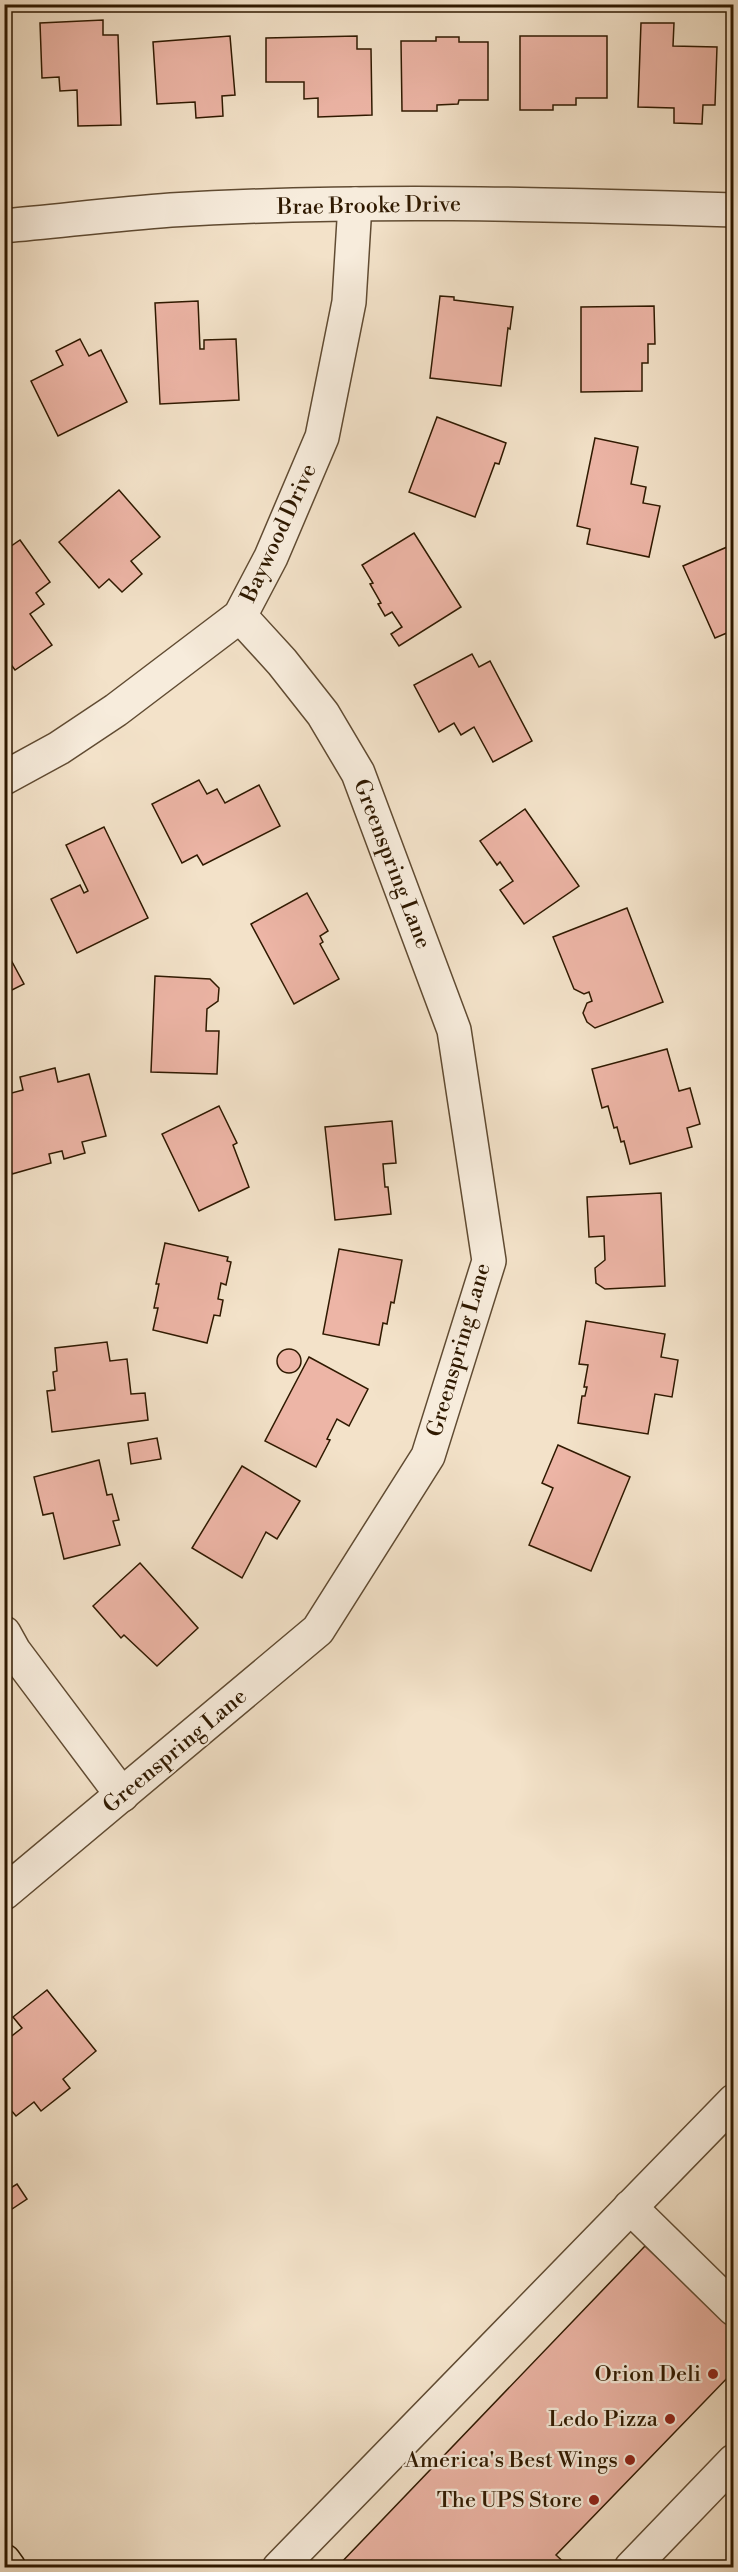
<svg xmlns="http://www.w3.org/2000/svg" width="738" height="2572" viewBox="0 0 738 2572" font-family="'Libre Bodoni',serif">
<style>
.building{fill:#edb5a6;stroke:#2f1900;stroke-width:1.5}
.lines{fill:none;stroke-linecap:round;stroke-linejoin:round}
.minor-casing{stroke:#604b32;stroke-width:36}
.major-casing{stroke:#2f1900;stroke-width:36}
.minor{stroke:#f7ecdc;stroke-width:33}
.major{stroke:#f3e2c9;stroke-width:33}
.poi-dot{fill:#8f2418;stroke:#f7ecdc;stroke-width:2}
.labels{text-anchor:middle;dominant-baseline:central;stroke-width:4.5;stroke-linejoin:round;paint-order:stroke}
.street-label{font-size:22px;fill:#2f1900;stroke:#f7ecdc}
.poi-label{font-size:22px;fill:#2f1900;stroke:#f7ecdc;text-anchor:end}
</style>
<rect width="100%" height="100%" fill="#f3e2c9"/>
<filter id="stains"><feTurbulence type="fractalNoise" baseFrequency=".00333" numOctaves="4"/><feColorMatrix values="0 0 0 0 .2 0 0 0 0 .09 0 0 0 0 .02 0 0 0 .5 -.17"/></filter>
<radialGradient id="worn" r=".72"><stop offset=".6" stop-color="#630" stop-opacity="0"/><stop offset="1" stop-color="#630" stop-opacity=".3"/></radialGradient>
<g class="building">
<path d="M103,20V35H118L121,125L78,126L77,90L60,91L59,77L42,78L40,23Z"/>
<path d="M641,23H674L673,46L717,47L715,105H703L702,124L674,123V108L638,107Z"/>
<path d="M230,36L235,95L222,96L223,116L196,118L195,102L157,104L153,42Z"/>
<path d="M357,36V49H371L372,115L318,117V98L304,99V82H266V38Z"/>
<path d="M520,36H607V98H576V105H553V110H520Z"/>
<path d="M436,37H459V42H488V100H459L458,104L437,105V111H402L401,41H436Z"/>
<path d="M440,296L454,297V300L513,307L510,329L508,328L501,386L430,378Z"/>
<path d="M198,301L200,349H204V340L236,339L239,400L160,404L155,303Z"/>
<path d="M654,306L655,344H648V363H642V391L581,392V307Z"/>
<path d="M80,339L89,356L101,350L127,402L58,436L31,381L63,365L56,351Z"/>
<path d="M437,417L506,443L499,464L495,463L475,517L409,492Z"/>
<path d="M595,438L638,447L631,484L646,487L643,503L660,506L649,557L587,544L590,529L577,526Z"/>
<path d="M119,490L160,537L131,561L142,574L122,592L109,579L99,588L59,542Z"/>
<path d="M414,533L461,607L399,646L391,634L402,627L392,612L385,616L378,604L381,603L370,584L373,583L362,565Z"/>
<path d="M20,540L50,582L36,593L44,604L30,614L52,645L15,670L4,655V551Z"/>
<path d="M734,544V630L715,638L683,566Z"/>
<path d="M472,654L479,667L490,661L532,741L493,762L474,727L461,735L454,723L439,732L414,685Z"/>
<path d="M199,780L207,794L217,789L225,803L259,785L280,826L203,865L197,855L182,863L152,804Z"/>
<path d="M525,809L579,886L524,924L500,890L513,881L500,862L497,865L480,841Z"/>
<path d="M104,827L148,918L77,953L51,899L80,885L84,893L88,891L66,845Z"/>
<path d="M307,893L328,931L320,936L323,942L320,944L339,979L294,1004L251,924Z"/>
<path d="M627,908L663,1002L595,1028L587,1022L583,1013L587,1003L592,1001L589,992L584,994L574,989L553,937Z"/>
<path d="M4,947L24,984L4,994Z"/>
<path d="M155,976L210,979L219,988L218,1001L207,1009L206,1031H219L217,1074L151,1072Z"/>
<path d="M667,1049L679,1091L690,1088L700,1124L687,1128L692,1147L630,1164L624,1141L621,1142L617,1127L614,1128L608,1106L602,1108L592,1069Z"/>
<path d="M55,1068L58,1082L89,1074L106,1136L82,1142L85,1153L64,1159L62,1151L49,1154L51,1163L12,1174L4,1143V1095L23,1090L20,1077Z"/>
<path d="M219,1106L237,1143L233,1145L249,1187L199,1211L162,1134Z"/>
<path d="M392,1121L396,1163L383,1164L385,1187H388L391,1214L335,1220L325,1127Z"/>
<path d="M661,1193L665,1286L605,1289L596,1283L595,1268L605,1260L604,1236L589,1237L587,1197Z"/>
<path d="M165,1243L228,1257L227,1261L231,1262L226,1285L221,1283L218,1299L223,1300L220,1316L214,1315L207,1343L153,1330L158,1308H154L159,1284H156Z"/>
<path d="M339,1249L402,1260L394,1303L391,1302L387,1324L383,1323L379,1345L323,1334Z"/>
<path d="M586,1321L665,1334L661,1357L678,1360L672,1397L655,1394L648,1434L578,1423L582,1396H585L587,1387H584L588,1365L579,1364Z"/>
<path d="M107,1342L110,1361L127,1359L131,1394L145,1393L148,1420L52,1432L47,1391L55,1390L53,1372L57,1371L55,1348Z"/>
<circle cx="289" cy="1361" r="12"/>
<path d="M309,1357L368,1389L349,1426L337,1419L327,1439L330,1440L316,1467L265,1441Z"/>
<path d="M157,1438L161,1459L131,1464L128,1443Z"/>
<path d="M558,1445L630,1477L591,1571L529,1545L553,1488L542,1483Z"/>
<path d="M99,1460L107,1495L112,1494L119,1520L113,1521L120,1545L64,1559L53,1513L43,1515L34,1477Z"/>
<path d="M242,1466L300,1501L277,1539L266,1532L242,1578L192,1548Z"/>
<path d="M140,1563L198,1628L157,1666L124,1635L121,1638L93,1606Z"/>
<path d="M47,1990L96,2051L63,2079L70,2088L41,2111L34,2102L16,2116L4,2102V2042L22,2028L13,2017Z"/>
<path d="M17,2184L27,2199L12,2209L4,2197V2192Z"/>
<path d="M645,2246L734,2330V2371L556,2555L570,2568H336Z"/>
</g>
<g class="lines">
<g class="minor-casing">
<g id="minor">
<path d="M4,226C60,221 116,214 171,210C359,199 546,204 734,210"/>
<path d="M4,778L59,748L116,710L240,616L271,557L322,437L349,302L355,204"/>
<path d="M4,1633L14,1651L122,1795"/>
<path d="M4,1893L318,1630L428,1456L489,1261L454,1030L358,773L323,714L282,662L240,616"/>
<path d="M630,2207L734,2309"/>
<path d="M279,2568L734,2101"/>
<path d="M631,2568L734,2461"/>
</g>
</g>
<g class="major-casing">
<path id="major" d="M4,2561L9,2568"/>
</g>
<use href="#minor" class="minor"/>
<use href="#major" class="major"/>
</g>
<g class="poi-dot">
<circle cx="713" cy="2374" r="6"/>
<circle cx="670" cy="2419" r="6"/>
<circle cx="630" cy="2460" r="6"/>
<circle cx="594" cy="2500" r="6"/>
</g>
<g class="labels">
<g class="street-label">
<text transform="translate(369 206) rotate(-1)">Brae Brooke Drive</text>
<text transform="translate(279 533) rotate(-65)">Baywood Drive</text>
<text transform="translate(392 864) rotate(69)">Greenspring Lane</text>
<text transform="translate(459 1350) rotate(-74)">Greenspring Lane</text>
<text transform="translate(175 1751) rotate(-40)">Greenspring Lane</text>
</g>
<g class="poi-label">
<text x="701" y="2374">Orion Deli</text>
<text x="658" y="2419">Ledo Pizza</text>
<text x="618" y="2460">America's Best Wings</text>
<text x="582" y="2500">The UPS Store</text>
</g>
</g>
<rect width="738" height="2572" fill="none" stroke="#f3e2c9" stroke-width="24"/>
<rect x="6" y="6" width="726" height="2560" fill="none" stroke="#2f1900" stroke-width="3"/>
<rect x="12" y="12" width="714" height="2548" fill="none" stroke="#2f1900" stroke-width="1.5"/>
<rect width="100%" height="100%" filter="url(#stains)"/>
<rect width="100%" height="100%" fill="url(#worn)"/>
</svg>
